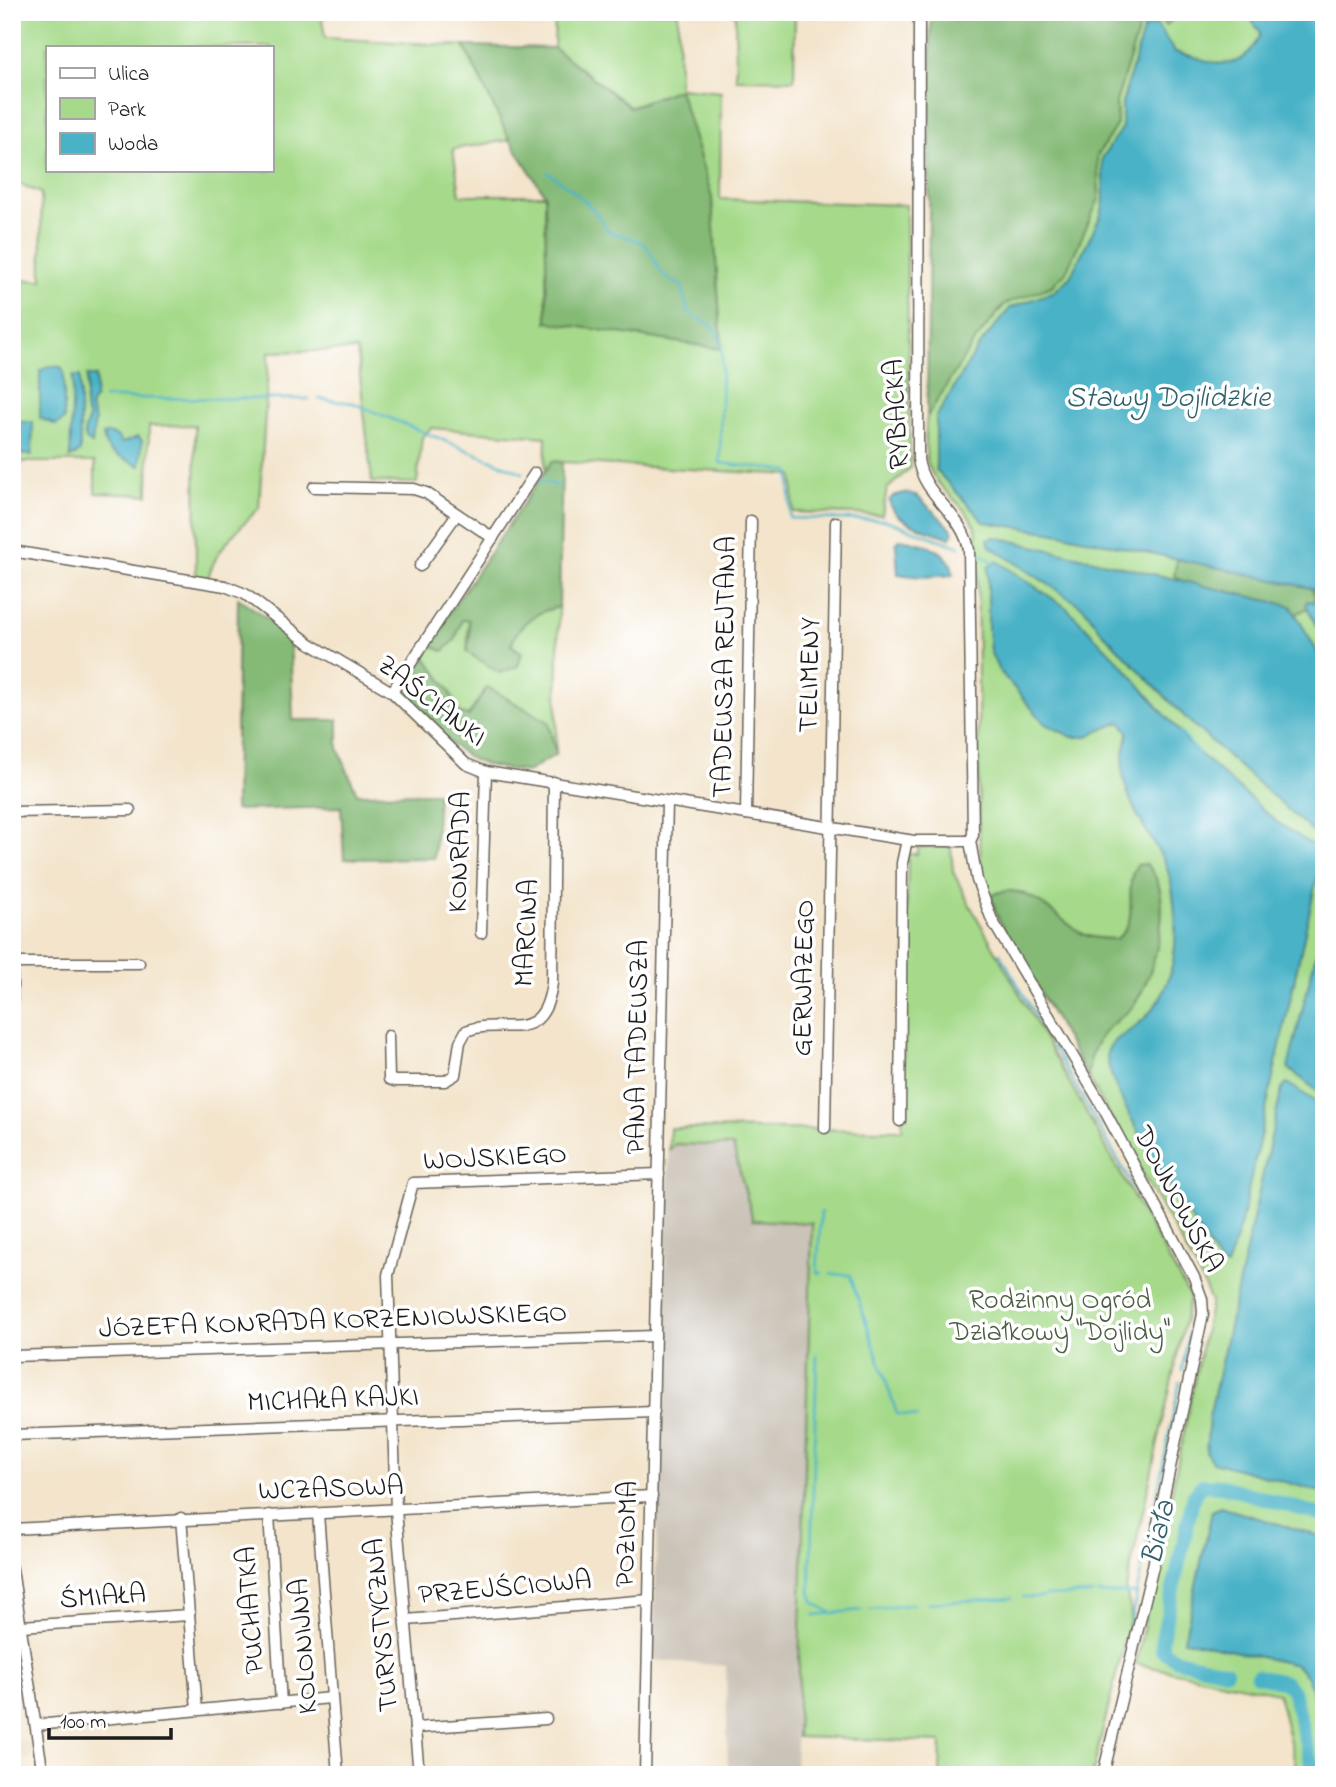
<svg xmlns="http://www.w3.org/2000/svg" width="1336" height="1787" viewBox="0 0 1336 1787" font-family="'Indie Flower',sans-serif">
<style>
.built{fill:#ead8ba}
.industrial{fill:#cac3b8}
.green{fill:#a6da8a;stroke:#617b53;stroke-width:2;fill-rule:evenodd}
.forest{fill:#84ba76;stroke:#506b49;stroke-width:2}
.water{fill:#49b2c7;stroke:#326772;stroke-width:2}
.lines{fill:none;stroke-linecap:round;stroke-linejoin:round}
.stream{stroke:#49b2c7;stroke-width:2.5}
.river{stroke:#49b2c7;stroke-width:14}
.street-casing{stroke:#676259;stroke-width:13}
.street{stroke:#fff;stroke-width:10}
.labels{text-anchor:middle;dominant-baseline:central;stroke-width:7;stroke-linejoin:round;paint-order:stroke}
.street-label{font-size:28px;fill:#1c1c1c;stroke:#fff}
.park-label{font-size:28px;fill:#4c5e42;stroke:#fff}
.water-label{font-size:30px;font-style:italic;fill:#306069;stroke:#fff}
</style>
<rect width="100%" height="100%" fill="#fff"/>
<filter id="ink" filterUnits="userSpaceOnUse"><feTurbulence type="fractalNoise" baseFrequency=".0143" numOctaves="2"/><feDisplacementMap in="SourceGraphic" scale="14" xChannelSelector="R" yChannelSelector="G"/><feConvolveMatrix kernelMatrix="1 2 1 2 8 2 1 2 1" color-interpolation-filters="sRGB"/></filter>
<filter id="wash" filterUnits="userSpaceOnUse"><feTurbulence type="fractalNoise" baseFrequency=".00686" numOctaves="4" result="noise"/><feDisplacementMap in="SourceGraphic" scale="28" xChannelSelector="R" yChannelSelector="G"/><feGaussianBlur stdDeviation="1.57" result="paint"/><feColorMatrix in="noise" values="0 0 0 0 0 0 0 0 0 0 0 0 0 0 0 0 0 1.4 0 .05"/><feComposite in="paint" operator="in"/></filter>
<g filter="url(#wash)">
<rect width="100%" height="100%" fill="#f3e4cb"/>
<path class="built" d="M12,1740L33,1743L35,1757L12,1761Z"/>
<path class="industrial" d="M675,1144L733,1146L753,1219L812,1223L795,1775H728L726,1666L653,1660L669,1150Z"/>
<g class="green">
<path d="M12,12H321L325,38L464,46L510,140L453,149L460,195H545L547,322L679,89L630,107L554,48L555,12H678L679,88L721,92L720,199L906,205L910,468L887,489L882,515L793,512V475L562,462L545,471L546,437L431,428L422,437L417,483L372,482L357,350L269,352L259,508C238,530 216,548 208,578L196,576L195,425L149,426L148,495L95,493V462H12V280H42L41,193L12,181ZM47,47H271V170H47Z"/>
<path d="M735,12H795L794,80L736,79Z"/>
<path d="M1179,12H1324V1775H1298L1278,1693L1136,1664L1211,1301L1196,1268L998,918L982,874L979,830L977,534C971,504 933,491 927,460C925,449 925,428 927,417C932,397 990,315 1007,303C1020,295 1037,291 1052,286L1099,199L1097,156L1117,124L1116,102L1140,25L1149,19H1159L1166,26Z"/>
<path d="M559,607L556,754L548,722L487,687L468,716L460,714L449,690L422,652L428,644L455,640L462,619L469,620L467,652L511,646C518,623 536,611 559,607Z"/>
<path d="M919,847H951L953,872L971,907L1190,1297L1126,1589L1131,1613L1092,1775H940L941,1742L797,1737L812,1223L753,1220L733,1146L675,1144L669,1150L670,1128L902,1130L908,854H917Z"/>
</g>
<g class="forest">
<path d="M931,12H1179L1166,26L1159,19H1149L1140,25L1116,102L1117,124L1097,156L1099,199L1066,272L1052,286L1005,304L973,343L927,417Z"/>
<path d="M464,46L554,48L630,107L679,89L712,197L722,349L547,322L545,195L510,140Z"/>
<path d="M552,461L562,462L559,607C537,611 518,623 511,645L522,653L518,666L500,673L467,652L470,635L469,620H462L455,640L443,651L428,644Z"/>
<path d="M1183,555L1298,582L1312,589L1315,597L1310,607L1296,614L1190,588L1174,575L1177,560Z"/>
<path d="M238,598L290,634L293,720H338V748L357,794L438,793L434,858L344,859L341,807L235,810Z"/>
<path d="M422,652L449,690L460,714L469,716L487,687L548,722L556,754L527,772C510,769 490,768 474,760C448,747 419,709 398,688Z"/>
<path d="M1145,864C1178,891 1155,972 1136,1002C1132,1010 1123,1015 1116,1021C1098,1035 1089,1054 1088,1077L998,918L991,896C1024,876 1057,920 1083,934C1093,939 1106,939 1116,939C1143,921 1121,887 1137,865Z"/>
</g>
<g class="water">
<path d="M1235,12H1324V591L1062,534L984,522L936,470V417L978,347L1010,308L1055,291L1070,277L1101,215L1104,201L1102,158L1122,127V103L1144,28L1156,24L1175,52C1201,56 1228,76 1249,52C1254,45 1259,41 1260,32L1250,18Z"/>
<path d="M49,366L61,367L64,373V420L56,425L40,418V371Z"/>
<path d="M73,376H80V452L70,458Z"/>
<path d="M87,376H96L95,398L90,407L95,420L92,444L86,440L84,432L89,418L85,410Z"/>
<path d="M18,422H33L32,455L17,454Z"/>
<path d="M108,433L117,436L122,443L138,437L142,441L140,466C123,456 106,458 103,435Z"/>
<path d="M904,493L916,495L951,528L953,533L950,538C930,530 895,524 889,501L893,496Z"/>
<path d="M995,537L1291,606L1324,663V836L1315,834L1192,724L1101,631L1084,608L990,546L988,539Z"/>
<path d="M900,539C923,543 952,549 953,575L921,577L898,574L896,544Z"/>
<path d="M997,561L1067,608L1128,671L1193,748L1277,822L1315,847L1322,855L1241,1223L1227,1267L1220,1264C1200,1232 1096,1078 1108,1050C1113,1039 1127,1034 1136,1026C1170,999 1178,958 1175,916C1174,898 1172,876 1163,859C1148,832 1127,805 1123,773C1121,758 1127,745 1128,731L1120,722L1085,737H1072L1045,724L998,669L990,651L988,629V567Z"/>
<path d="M1307,601L1324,603V642L1306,605Z"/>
<path d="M1324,921V1096L1288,1068Z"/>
<path d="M1287,1083L1324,1107V1493L1212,1462L1206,1453L1209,1417L1282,1088Z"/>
<path d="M1220,1507L1324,1537V1736L1308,1678L1296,1665L1184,1640L1212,1511Z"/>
</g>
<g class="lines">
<g class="stream">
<path d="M547,172C571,188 594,205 608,231C617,235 631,237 640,242C661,255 648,272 682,286L688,313C711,325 716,322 722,349L720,463L790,471V518L885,520L960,547"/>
<path d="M103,398L309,399"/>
<path d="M319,399L353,403L523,473"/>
<path d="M538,480L558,486"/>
<path d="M974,550L995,563"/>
<path d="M1180,732L1199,753"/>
<path d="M1000,953L1194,1294L1191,1319"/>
<path d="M821,1212L817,1273H822"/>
<path d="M831,1274L850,1275L897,1414L917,1417"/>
<path d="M817,1355L810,1591L813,1602L832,1613"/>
<path d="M1182,1370L1190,1325"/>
<path d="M1098,1594L1137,1593"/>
<path d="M1168,1595L1171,1596"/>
<path d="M1046,1596L1093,1594"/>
<path d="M1023,1597H1043"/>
<path d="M927,1603L1012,1598"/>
<path d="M870,1610L913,1604"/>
<path d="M814,1615L862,1610"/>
<path d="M1127,1640L1180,1382"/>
</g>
<g class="river">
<path d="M1226,1671L1177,1660L1162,1650V1639L1194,1495L1202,1485L1222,1486L1324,1516"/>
<path d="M1257,1676L1285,1682L1293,1691L1314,1775"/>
</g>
</g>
</g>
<g filter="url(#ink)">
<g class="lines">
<g class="street-casing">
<g id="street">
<path d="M919,12L918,459C923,497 963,513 969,550L973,835L970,841"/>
<path d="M314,487L414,489L426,493L493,538"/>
<path d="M12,551L225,586L245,594L309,643L392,692L466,764L486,772L914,841H970"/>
<path d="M420,566L457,514"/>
<path d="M392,692L535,473"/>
<path d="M12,812L130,810"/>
<path d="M746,814L751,521"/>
<path d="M970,841L977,880L992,920L1100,1102L1194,1277L1202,1299L1203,1314L1158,1523L1154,1562L1103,1775"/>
<path d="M12,894V1212"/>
<path d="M481,933L486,772"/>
<path d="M13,963H139"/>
<path d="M388,1036L389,1079L395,1081H445L455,1075L460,1042L466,1031C503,1016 543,1049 552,983L554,782"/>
<path d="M900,1121L902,863L907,840"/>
<path d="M825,1128L836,522"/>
<path d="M12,1356L655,1336"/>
<path d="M12,1435L654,1412"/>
<path d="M318,1514L338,1775"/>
<path d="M269,1515L281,1703"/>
<path d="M181,1518L197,1710"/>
<path d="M12,1529L652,1496"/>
<path d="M12,1569L43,1775"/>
<path d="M406,1620L649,1600"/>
<path d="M21,1626L189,1615"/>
<path d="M36,1725L331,1698"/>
<path d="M415,1728L546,1719"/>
<path d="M419,1775L396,1510L388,1275L413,1183L659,1174"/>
<path d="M645,1775L667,802"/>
</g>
</g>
<use href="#street" class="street"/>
</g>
</g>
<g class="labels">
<g class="street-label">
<text transform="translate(898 414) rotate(-93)">RYBACKA</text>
<text transform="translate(726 667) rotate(-89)">TADEUSZA REJTANA</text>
<text transform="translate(811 675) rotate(-89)">TELIMENY</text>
<text transform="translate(431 702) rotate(38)">ZAŚCIANKI</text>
<text transform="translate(461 852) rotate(-88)">KONRADA</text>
<text transform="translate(528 933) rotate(-87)">MARCINA</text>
<text transform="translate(805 978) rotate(-89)">GERWAZEGO</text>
<text transform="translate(639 1047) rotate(-89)">PANA TADEUSZA</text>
<text transform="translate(495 1159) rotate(-3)">WOJSKIEGO</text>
<text transform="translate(1177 1200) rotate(62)">DOJNOWSKA</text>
<text transform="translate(333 1322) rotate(-2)">JÓZEFA KONRADA KORZENIOWSKIEGO</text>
<text transform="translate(333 1401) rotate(-2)">MICHAŁA KAJKI</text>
<text transform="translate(331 1490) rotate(-2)">WCZASOWA</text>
<text transform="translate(628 1534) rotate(-88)">POZIOMA</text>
<text transform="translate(505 1589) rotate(-5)">PRZEJŚCIOWA</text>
<text transform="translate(103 1598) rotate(-4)">ŚMIAŁA</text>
<text transform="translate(252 1610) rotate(-94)">PUCHATKA</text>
<text transform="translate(383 1625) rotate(-95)">TURYSTYCZNA</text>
<text transform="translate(305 1646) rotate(-94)">KOLONIJNA</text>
</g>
<g class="park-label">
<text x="1060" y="1301">Rodzinny Ogród<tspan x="1060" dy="32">Działkowy "Dojlidy"</tspan></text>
</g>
<g class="water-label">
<text x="1168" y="399">Stawy Dojlidzkie</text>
<text transform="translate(1160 1533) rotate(-77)">Biała</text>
</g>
</g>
<rect width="1336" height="1787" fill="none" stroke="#fff" stroke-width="42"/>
<rect x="46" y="46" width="228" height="126" fill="#ffffff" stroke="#a4a4a4" stroke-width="2"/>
<rect x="60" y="68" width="35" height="10" fill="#ffffff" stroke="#a4a4a4" stroke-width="2"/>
<text x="108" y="80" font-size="21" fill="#1c1c1c">Ulica</text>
<rect x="60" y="98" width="35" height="21" fill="#a6da8a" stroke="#a4a4a4" stroke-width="2"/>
<text x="108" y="116" font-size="21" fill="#1c1c1c">Park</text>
<rect x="60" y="133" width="35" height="21" fill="#49b2c7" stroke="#a4a4a4" stroke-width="2"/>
<text x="108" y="150" font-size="21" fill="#1c1c1c">Woda</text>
<path d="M49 1728v10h122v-10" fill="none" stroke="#1c1c1c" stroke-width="3.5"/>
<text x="60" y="1728" font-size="21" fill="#1c1c1c" stroke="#ffffff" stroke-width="5" paint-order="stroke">100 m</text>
</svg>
